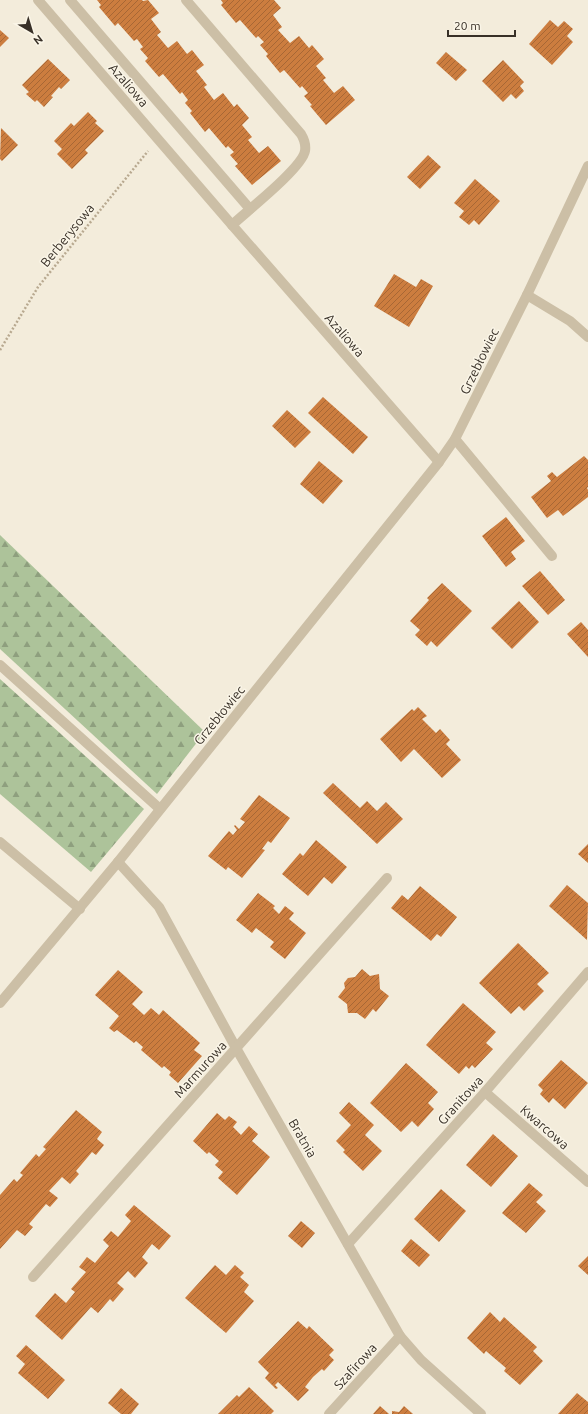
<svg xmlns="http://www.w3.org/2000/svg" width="588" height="1414" viewBox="0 0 588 1414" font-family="Ubuntu,sans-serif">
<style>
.forest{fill:url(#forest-firs)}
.building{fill:url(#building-hatch)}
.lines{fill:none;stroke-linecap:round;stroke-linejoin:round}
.path{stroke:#b8a990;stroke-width:2.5;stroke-dasharray:2 2;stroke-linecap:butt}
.lane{stroke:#ccbfa6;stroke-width:10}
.street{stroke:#ccbfa6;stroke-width:10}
.labels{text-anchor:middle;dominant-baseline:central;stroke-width:3;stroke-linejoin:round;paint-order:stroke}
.street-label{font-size:13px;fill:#383027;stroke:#faf5e7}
</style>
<defs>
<pattern id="forest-firs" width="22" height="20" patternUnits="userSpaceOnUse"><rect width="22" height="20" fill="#adc39a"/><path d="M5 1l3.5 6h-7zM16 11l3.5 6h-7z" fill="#8e9f7e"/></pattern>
<pattern id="building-hatch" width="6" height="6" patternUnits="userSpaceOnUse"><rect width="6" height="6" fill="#cc7d3f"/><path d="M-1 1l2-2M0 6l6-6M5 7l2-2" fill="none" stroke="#a76735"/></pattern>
</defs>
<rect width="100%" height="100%" fill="#f3ecdb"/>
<g class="forest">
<path d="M0,535L205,732L157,794L0,649Z"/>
<path d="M0,679L144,809L91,872L0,794Z"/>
</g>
<g class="building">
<path d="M97,0H142L143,1L148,0L159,13L151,19L161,32L157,35L168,48L177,41L187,54L192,50L204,65L196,71L207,85L204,87L214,100L223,93L234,107L237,104L249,118L242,125L252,137L248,140L259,153L268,146L281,161L252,185L235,166L238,164L230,155L234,152L228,146L226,148L209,128L205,132L190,113L192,111L185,103L188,100L182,92L180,94L163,74L159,77L145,61L148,58L140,49L143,47L137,39L134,41L118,23L115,26L99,7L101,5Z"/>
<path d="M221,0H274L281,8L273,15L282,27L278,30L290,43L299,36L309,48L312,45L324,59L316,66L326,78L323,80L334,93L343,86L355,100L326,125L310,106L312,105L304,96L308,93L302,86L300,88L284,70L280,73L266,56L268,54L260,45L264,42L258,36L256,38L240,20L236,23L221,5L223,3Z"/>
<path d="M550,20L558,27L564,21L573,29L567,36L573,42L552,65L529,44Z"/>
<path d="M0,30L9,38L0,47Z"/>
<path d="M446,52L467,70L456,81L436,63Z"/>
<path d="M48,59L70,80L61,89L59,87L51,96L53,97L44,107L37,100L35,102L26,94L29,92L22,85Z"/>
<path d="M503,60L524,82L520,86L524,91L516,99L511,94L503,102L482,81Z"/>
<path d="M88,112L97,121L95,123L104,131L85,150L88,153L72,169L57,154L62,149L54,141L71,123L74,126Z"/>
<path d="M1,128L18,145L2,161L0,159Z"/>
<path d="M428,155L441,167L420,189L407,177Z"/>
<path d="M475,179L500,201L479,225L474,220L469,225L459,217L464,211L454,203Z"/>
<path d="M394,274L416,287L421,279L433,286L409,327L374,306Z"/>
<path d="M323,397L368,437L353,454L308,413Z"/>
<path d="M287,410L311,432L295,448L272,426Z"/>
<path d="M584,456L588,460V487L587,488L588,490V497L563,516L558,510L547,518L531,497L551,481L547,476L552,472L557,477Z"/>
<path d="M319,461L343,481L323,504L300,484Z"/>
<path d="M506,517L525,541L511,552L516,559L506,567L482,536Z"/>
<path d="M540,571L565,600L548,615L522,586Z"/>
<path d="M442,583L472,611L437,647L431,641L427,646L415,635L420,630L410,621L429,600L427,598Z"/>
<path d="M519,601L539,622L512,649L491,628Z"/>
<path d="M581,622L588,630V657L567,634Z"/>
<path d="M418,707L427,716L422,719L436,733L440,729L450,740L446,744L461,760L442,778L414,749L401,762L380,739L412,709L414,711Z"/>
<path d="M333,783L360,808L367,801L377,811L386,802L403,819L377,844L323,793Z"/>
<path d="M259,795L290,818L271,843L268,841L262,849L265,850L242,878L228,867L226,870L208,856L229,831L233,835L237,830L234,826L235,825L239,829L245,822L240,819Z"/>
<path d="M316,840L347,867L332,884L324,877L308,896L282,874L300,853L303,856Z"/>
<path d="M588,844V863L578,854Z"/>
<path d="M567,885L588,903L587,940L549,906Z"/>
<path d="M420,886L457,917L441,937L437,934L431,941L391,908L402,895L408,900Z"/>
<path d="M258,893L275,906L273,908L279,914L285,906L294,913L289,919L306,933L285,959L270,947L274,942L256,928L252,933L236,920Z"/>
<path d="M518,943L549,973L537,984L544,991L524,1011L519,1006L511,1014L479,983Z"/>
<path d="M362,969L370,976L379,974L380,989L389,996L376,1012L373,1009L365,1019L357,1013H348L347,1004L338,997L345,988L344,983L348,978L355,977Z"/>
<path d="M118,970L143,992L132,1004L144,1015L151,1008L159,1015L163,1010L200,1043L194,1050L202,1056L178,1083L169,1075L171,1072L164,1066L162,1068L141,1050L143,1047L136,1041L134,1043L117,1030L114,1032L109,1028L119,1016L95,995Z"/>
<path d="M463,1003L496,1032L486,1043L493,1049L475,1068L472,1065L469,1069L466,1066L459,1074L426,1045Z"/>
<path d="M561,1060L588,1083L565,1109L553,1098L549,1103L540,1094L543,1090L538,1085Z"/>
<path d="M406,1063L438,1092L428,1103L434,1109L418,1127L412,1121L401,1132L370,1103Z"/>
<path d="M349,1102L374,1125L365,1135L382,1151L363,1171L343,1152L345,1150L336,1141L351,1125L339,1113Z"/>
<path d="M76,1110L102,1132L97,1139L104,1145L96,1155L92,1152L76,1171L79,1174L70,1184L62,1177L49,1191L58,1198L50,1207L46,1204L29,1224L33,1227L25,1236L17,1230L0,1249V1195L14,1179L17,1182L23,1175L20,1173L36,1154L39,1157L46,1149L43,1147Z"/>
<path d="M217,1113L225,1120L229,1116L237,1122L233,1127L241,1135L249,1126L258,1134L252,1141L270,1157L237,1195L218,1178L223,1172L215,1165L219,1161L209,1152L207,1154L193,1141Z"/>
<path d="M493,1134L518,1156L491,1187L466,1165Z"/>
<path d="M529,1183L543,1195L536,1202L546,1211L526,1233L502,1213Z"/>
<path d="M441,1189L466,1211L439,1242L414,1219Z"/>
<path d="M134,1205L171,1236L159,1250L152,1244L142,1257L148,1263L135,1278L128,1271L117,1283L124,1289L113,1302L110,1299L98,1313L91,1307L62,1340L35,1316L55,1293L66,1303L75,1292L71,1289L86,1272L79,1267L87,1257L95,1263L109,1246L103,1240L111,1231L118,1237L131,1221L125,1215Z"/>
<path d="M301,1221L315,1233L302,1248L288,1236Z"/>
<path d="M411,1239L430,1255L419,1267L401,1251Z"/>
<path d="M588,1256V1275L578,1266Z"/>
<path d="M215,1265L226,1275L235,1265L244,1273L240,1277L249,1285L244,1292L254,1301L226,1333L185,1298Z"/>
<path d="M490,1312L500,1322L504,1317L537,1347L533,1351L543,1361L520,1385L504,1371L506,1368L486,1351L484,1354L467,1338Z"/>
<path d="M298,1321L307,1329L309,1326L334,1350L329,1355L334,1360L324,1371L322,1369L313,1377L305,1387L309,1390L298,1401L278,1382L275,1385L278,1388L276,1389L265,1378L269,1373L258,1362Z"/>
<path d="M26,1345L65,1380L48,1399L18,1373L25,1364L16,1356Z"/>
<path d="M249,1387L274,1411L271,1414H218L237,1395L239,1397Z"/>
<path d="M121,1388L139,1404L131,1414H121L108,1403Z"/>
<path d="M577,1393L588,1402V1414H558Z"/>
<path d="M380,1406L389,1414H373Z"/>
<path d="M404,1406L413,1414H392V1411L399,1412Z"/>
</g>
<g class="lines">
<path class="path" d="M0,350L38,287L148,151"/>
<g class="lane">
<path d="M70,0L250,209"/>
<path d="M186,0L301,134C304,139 306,145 305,151C302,168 247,211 232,225"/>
</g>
<g class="street">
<path d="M38,0L232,225L439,462"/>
<path d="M527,295L570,321L588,337"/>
<path d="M455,439L552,556"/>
<path d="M0,665L160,809"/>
<path d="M0,842L80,909"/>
<path d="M118,862L159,907L236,1048L400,1336L421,1360L481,1414"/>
<path d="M0,1003L118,862L439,462L455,439L527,295L588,166"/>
<path d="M485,1092L588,1182"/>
<path d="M348,1244L485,1092L588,972"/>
<path d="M33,1277L387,878"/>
<path d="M329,1414L400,1336"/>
</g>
</g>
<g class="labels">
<g class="street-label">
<text transform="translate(129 85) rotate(49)">Azaliowa</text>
<text transform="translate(67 235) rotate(-51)">Berberysowa</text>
<text transform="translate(345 335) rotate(49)">Azaliowa</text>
<text transform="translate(479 361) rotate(-64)">Grzebłowiec</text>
<text transform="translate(219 715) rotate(-51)">Grzebłowiec</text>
<text transform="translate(200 1069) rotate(-48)">Marmurowa</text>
<text transform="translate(460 1100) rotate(-48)">Granitowa</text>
<text transform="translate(545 1127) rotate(41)">Kwarcowa</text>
<text transform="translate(303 1138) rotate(60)">Bratnia</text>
<text transform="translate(355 1366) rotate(-48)">Szafirowa</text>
</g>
</g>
<g transform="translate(32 32) rotate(142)" stroke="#faf5e7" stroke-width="3" paint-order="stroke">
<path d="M0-3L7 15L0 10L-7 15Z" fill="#383027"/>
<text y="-6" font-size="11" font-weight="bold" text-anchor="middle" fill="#383027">N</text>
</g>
<path d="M448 30v6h67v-6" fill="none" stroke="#383027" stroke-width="2"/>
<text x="454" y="30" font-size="12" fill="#383027" stroke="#faf5e7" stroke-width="3" paint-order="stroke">20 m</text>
</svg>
